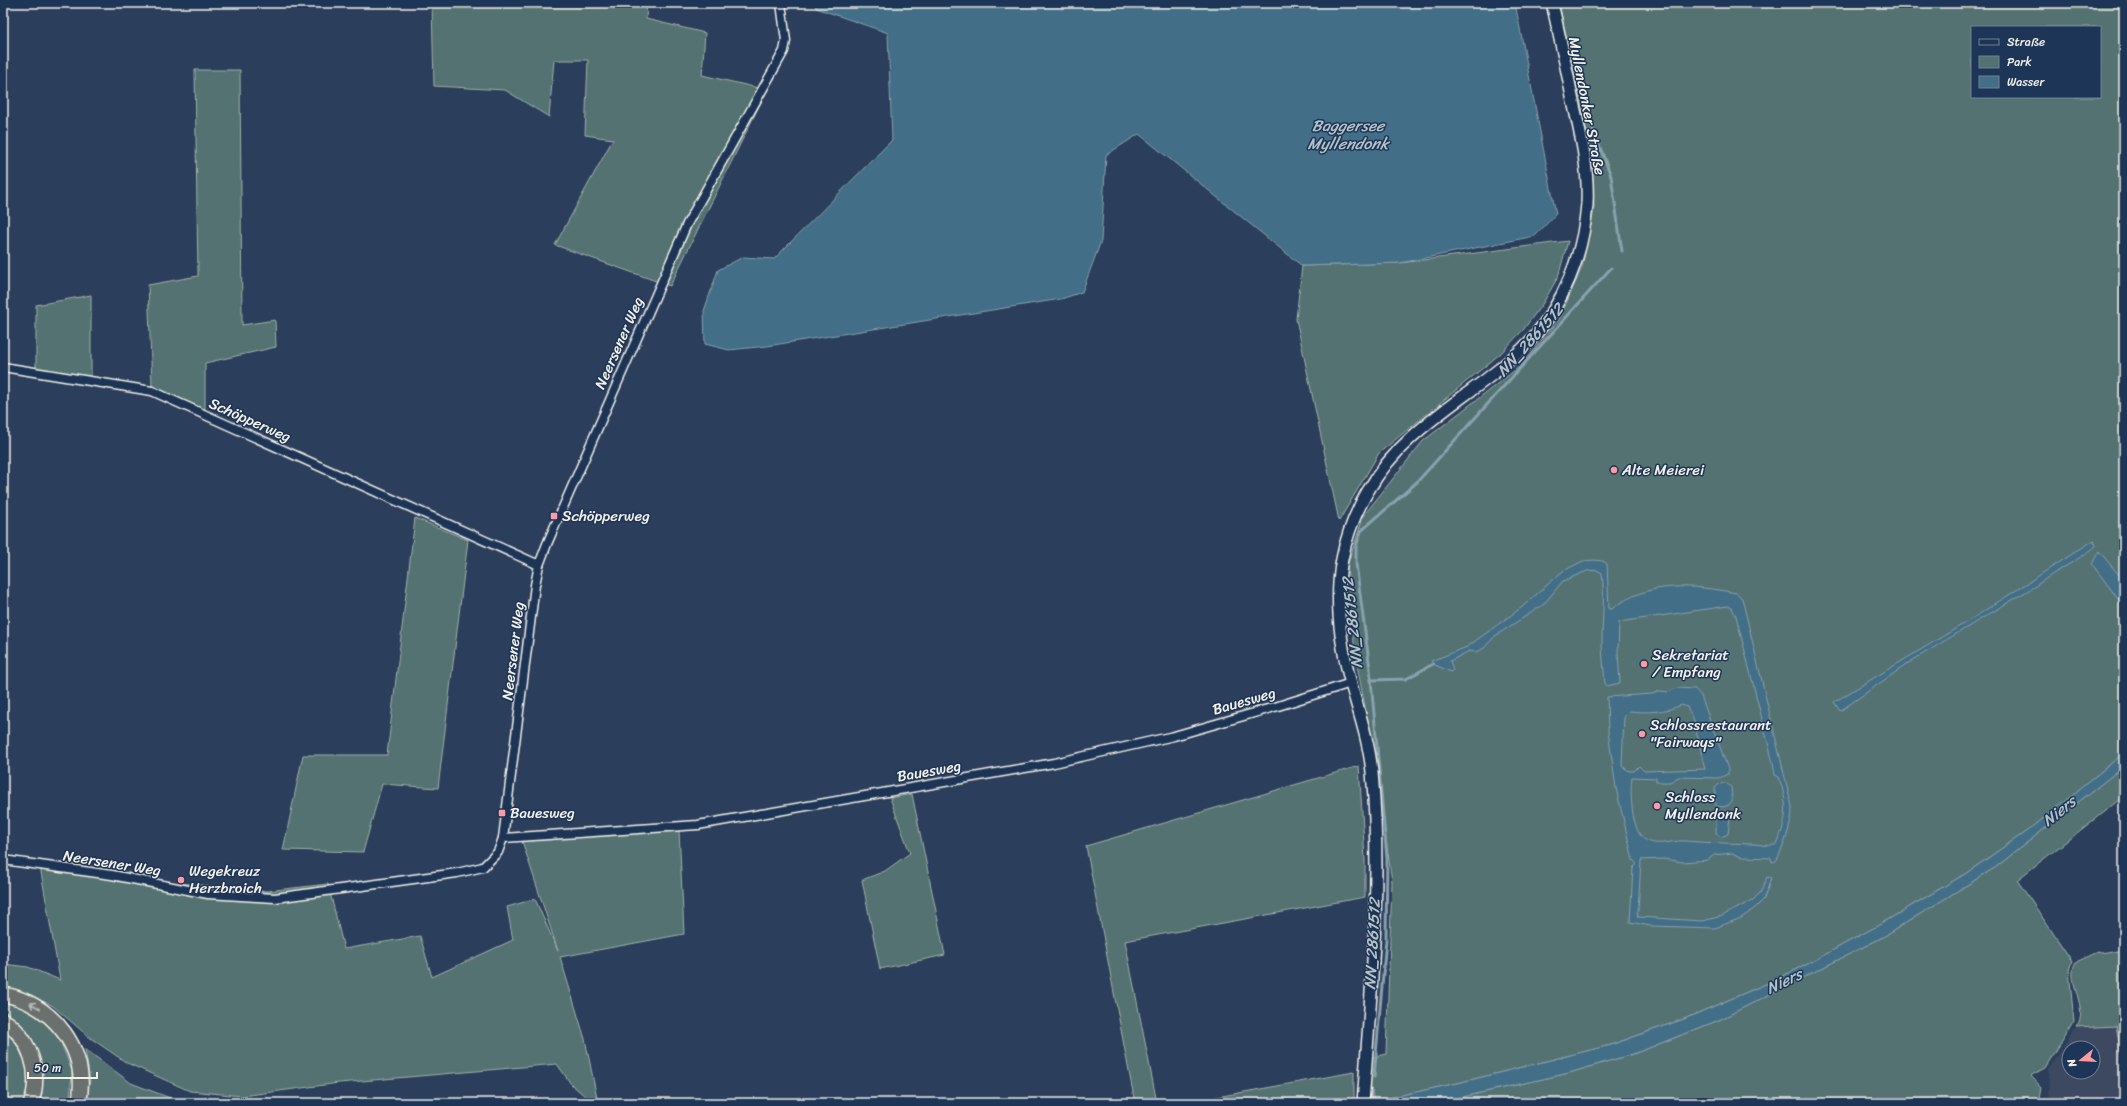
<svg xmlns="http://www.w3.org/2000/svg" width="2127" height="1106" viewBox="0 0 2127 1106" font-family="Sriracha,sans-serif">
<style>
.built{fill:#3c4960;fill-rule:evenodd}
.green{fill:#527271;stroke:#a3b2ac;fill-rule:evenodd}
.water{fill:#426e87;stroke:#89a2ae;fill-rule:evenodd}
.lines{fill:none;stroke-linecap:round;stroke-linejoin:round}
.stream{stroke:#89a2ae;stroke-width:3}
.street-casing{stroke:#f4f1e8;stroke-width:11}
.secondary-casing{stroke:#f4f1e8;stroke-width:14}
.highway-casing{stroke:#f4f1e8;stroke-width:17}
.street{stroke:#1d3557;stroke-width:8}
.secondary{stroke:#1d3557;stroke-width:11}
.highway{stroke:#6b706d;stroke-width:14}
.oneway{stroke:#bdbdb7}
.poi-dot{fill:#ff9aa2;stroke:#1d3557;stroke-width:1.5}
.labels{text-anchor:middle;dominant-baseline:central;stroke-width:3;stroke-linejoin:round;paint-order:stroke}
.street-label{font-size:15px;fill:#f4f1e8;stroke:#1d3557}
.poi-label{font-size:15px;fill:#f4f1e8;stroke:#1d3557;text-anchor:start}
.water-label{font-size:16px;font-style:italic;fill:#b6c3c6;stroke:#1d3557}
</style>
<rect width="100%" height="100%" fill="#2b3e5b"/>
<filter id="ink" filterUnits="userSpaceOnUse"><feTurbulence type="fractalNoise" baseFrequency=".025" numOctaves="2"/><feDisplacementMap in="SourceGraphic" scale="8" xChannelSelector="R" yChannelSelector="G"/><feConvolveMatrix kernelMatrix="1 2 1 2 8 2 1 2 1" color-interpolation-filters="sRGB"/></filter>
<g filter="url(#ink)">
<path class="built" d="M2116,1026L2124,1068V1103H2048L2049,1069L2076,1028ZM2069,1048H2093V1072H2069Z"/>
<g class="green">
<path d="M432,3H647L646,19L705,33L702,75L767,90L670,286L555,245L613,139L585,135L588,60H554L549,117L505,90L434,86Z"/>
<path d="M1559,3H2124V753L2034,826L1965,874L1879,925L1804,966L1766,984L1684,1019L1611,1045L1458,1083L1374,1101L1369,1078V1058L1386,1054L1392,882L1374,753L1355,655L1347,566L1364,515L1423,441L1519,367L1559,320L1582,267L1594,210L1592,154ZM1972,27H2100V97H1972Z"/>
<path d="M195,70H240L242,325L275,320L276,347L205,363V410L152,386L148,285L198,276Z"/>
<path d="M1568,241L1558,277L1543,303L1523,330L1500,354L1379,453L1339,521L1296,319L1302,266L1400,263Z"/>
<path d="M91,295V377L36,368V305Z"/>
<path d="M415,518L468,540L438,788L382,784L363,852L283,850L303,755H387Z"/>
<path d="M1359,766L1365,859V897L1125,941L1157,1103H1135L1086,846Z"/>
<path d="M2124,766V796L2017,880L2072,961L2069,970L2074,1022L2046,1068L2031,1076L2041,1087L2038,1103H1436L1569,1073L1636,1053L1719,1020L1883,937L1996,867Z"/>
<path d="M912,794L945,955L880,969L862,880L885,871L910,853L890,798Z"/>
<path d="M679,830L684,934L560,957L585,1039L598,1103H593L571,1084L557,1064L339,1083L242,1096L190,1091L127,1063L89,1037L53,1006L19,990L3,988V964L28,967L60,980L39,861L156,881L267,891L328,884L344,949L420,936L432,977L513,940L507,907L535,899L558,951L522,841Z"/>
<path d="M2124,949V1068L2116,1026L2076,1028C2091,1009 2064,980 2076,962L2098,952L2101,953Z"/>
<path d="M3,1001L24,1008L41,1018L60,1040L72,1071L70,1099L68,1103H39L14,1021L3,1011Z"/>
<path d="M3,1027C30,1055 32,1066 25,1103H3Z"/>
<path d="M85,1049L131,1083L183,1103H86L90,1080Z"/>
<path d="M1354,1072V1102L1351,1103H1184Z"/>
</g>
<g class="water">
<path d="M815,3H1515L1556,214L1535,236L1400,263L1302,266L1139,134L1106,155L1101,241L1082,292L1061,299L767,346L729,350L705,344L704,311L718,270L743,257L774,259L892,140L888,33L816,8Z"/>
<path d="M2094,540L2096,546C2078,561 2056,570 2037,585L1913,660L1840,711L1834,702L1970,620Z"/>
<path d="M2099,551L2124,581V607L2092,564Z"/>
<path d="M1594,560L1603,561L1607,564L1609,609H1612C1648,580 1694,585 1736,593L1742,598L1792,807C1792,824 1784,847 1776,861L1772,862L1771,858L1741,857L1732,853L1714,855L1708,860L1683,862L1663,859L1641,860L1638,911L1637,913L1638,917L1703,921L1722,916L1753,900L1761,892L1767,877L1771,878L1764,899L1755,908L1741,918L1715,928L1650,926L1630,922L1633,868L1637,864L1633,860L1616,788L1608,731L1607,697L1652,694L1660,691L1668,692L1677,688L1695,689L1701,696L1728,769V774L1719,778L1678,777L1670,782H1656V778L1632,777C1630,792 1631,829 1644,839C1655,848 1672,840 1685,841C1708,843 1730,843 1753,844C1761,844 1769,848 1777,844C1788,817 1788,805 1779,777L1775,775L1773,763L1736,616L1732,608L1728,606L1619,622L1618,653L1620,683L1607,686L1605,683C1604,669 1602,655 1602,642C1602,619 1605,596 1602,573L1597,570L1587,571L1563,581L1543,605L1495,636L1484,648L1477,652L1469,651L1450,661L1453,670L1451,672L1433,664L1431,661L1467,647L1521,608L1563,571L1583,561ZM1681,705L1687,707L1694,721L1705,769L1644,771L1639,766L1634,771H1629L1622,766L1624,717L1630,711C1645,713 1667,712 1681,705Z"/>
<path d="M2124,753V766L1996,867L1883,937L1719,1020L1636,1053L1569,1073L1436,1103H1374V1101L1458,1083L1611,1045L1684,1019L1766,984L1804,966L1879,925L1965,874L2034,826Z"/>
<path d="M1726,783L1731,787L1732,798L1729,805L1723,807L1717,806L1715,803V788L1719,784Z"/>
<path d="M1722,811H1728L1730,817L1728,834L1721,837L1716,833V815Z"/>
</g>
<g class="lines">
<g class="stream">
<path d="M1585,109L1611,176L1622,251"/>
<path d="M1371,680L1406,679L1433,664"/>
<path d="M1374,1077L1386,940L1387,859L1370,669L1356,564V547L1361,531L1417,482L1611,268"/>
<path d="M1371,1103V1092"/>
</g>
<g class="street-casing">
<g id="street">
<path d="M3,367L152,391L539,565"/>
<path d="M503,838L698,825L1054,763L1174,736L1278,706L1351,683"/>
<path d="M3,860L112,875L208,894L275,898L457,873L483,867L498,852L503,838L535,585L539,565L547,544L687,224L784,51L786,41L781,3"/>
</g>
</g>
<g class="secondary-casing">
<path id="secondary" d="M1363,1103C1371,992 1382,884 1372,772C1369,742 1359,713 1351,684C1340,643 1334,601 1342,559C1351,512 1377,468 1413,436C1450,402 1495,378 1530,341C1564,304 1583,255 1587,204C1589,168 1580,132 1572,97C1566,66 1559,34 1552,3"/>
</g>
<g class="highway-casing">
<g id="highway">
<path d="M3,994C55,1005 89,1050 79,1103"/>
<path d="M3,1020C30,1037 42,1073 31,1103"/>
</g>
</g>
<use href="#street" class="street"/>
<use href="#secondary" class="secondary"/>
<use href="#highway" class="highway"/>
</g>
<defs><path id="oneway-shaft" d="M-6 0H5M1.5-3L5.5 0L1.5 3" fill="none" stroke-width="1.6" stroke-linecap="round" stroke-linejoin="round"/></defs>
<use class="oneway" href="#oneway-shaft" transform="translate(35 1006) rotate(-151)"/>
</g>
<g class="poi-dot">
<circle cx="1614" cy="470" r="4"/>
<rect x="550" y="512" width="8" height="8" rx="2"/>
<circle cx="1644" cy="664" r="4"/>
<circle cx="1642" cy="734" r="4"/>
<circle cx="1657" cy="806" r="4"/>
<rect x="498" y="809" width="8" height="8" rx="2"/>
<circle cx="181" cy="880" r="4"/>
</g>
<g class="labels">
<g class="street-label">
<text transform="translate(1587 106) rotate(79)">Myllendonker Straße</text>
<text transform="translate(619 343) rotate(-66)">Neersener Weg</text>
<text transform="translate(250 420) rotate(24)">Schöpperweg</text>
<text transform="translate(513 651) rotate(-83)">Neersener Weg</text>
<text transform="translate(1244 701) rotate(-16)">Bauesweg</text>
<text transform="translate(929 771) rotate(-10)">Bauesweg</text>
<text transform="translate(112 863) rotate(9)">Neersener Weg</text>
</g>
<g class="poi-label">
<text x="1622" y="470">Alte Meierei</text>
<text x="562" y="516">Schöpperweg</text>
<text x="1652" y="655">Sekretariat<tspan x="1652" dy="17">/ Empfang</tspan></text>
<text x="1650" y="725">Schlossrestaurant<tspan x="1650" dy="17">"Fairways"</tspan></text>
<text x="1665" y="797">Schloss<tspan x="1665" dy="17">Myllendonk</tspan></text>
<text x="510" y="813">Bauesweg</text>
<text x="189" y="871">Wegekreuz<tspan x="189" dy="17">Herzbroich</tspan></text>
</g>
<g class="water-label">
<text x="1348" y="125">Baggersee<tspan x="1348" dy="18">Myllendonk</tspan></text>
<text transform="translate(1530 340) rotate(-48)">NN_2861512</text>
<text transform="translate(1352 623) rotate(-96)">NN_2861512</text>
<text transform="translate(2059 811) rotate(-39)">Niers</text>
<text transform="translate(1372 944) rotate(-87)">NN_2861512</text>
<text transform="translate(1784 981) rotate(-26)">Niers</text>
</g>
</g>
<rect width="2127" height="1106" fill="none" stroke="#1d3557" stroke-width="16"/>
<rect x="8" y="8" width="2111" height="1090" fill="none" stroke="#f4f1e8" stroke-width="1.5" filter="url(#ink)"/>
<rect x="1971" y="26" width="130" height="72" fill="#1d3557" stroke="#738091"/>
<rect x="1979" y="39" width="20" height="6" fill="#1d3557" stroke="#738091"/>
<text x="2007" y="46" font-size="12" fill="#f4f1e8">Straße</text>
<rect x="1979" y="56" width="20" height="12" fill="#527271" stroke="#738091"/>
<text x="2007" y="66" font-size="12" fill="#f4f1e8">Park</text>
<rect x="1979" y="76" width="20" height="12" fill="#426e87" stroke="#738091"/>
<text x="2007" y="86" font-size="12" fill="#f4f1e8">Wasser</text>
<g transform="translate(2081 1060) rotate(252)"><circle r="19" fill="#1d3557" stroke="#738091"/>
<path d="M0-3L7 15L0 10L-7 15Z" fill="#ff9aa2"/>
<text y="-6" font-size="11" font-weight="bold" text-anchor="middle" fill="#f4f1e8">N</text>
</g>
<path d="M28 1072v6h69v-6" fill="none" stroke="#f4f1e8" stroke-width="2"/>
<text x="34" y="1072" font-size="12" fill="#f4f1e8" stroke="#1d3557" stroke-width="3" paint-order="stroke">50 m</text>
</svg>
